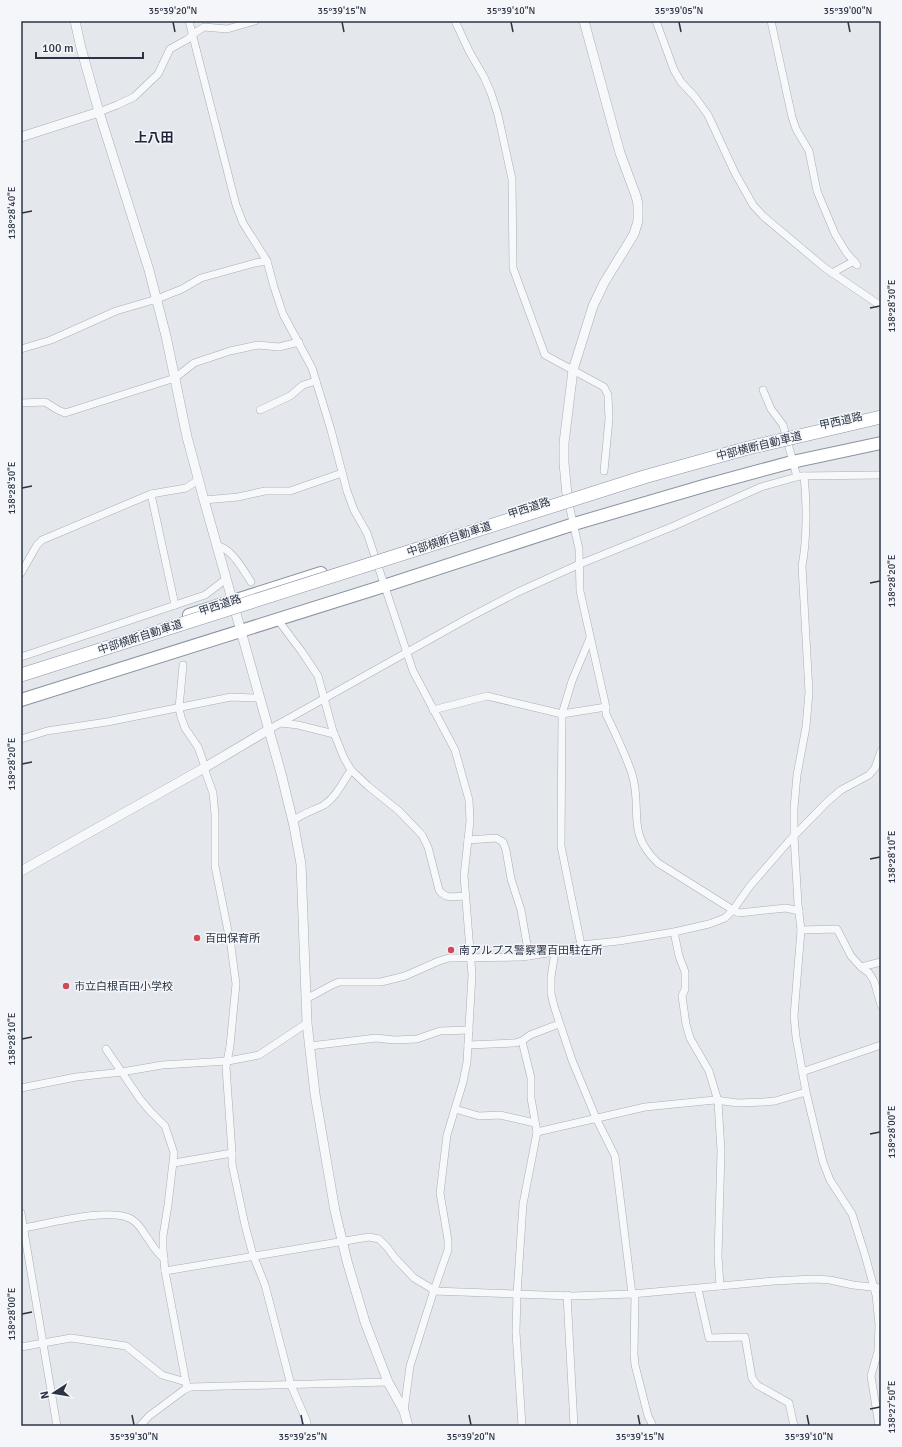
<svg xmlns="http://www.w3.org/2000/svg" width="902" height="1447" viewBox="0 0 902 1447" font-family="Signika,'Noto Sans JP',sans-serif">
<style>
.lines{fill:none;stroke-linecap:round;stroke-linejoin:round}
.minor-casing{stroke:#a9aeb7;stroke-width:8}
.tertiary-casing{stroke:#a9aeb7;stroke-width:10}
.trunk-casing{stroke:#8b94a3;stroke-width:14}
.minor{stroke:#f7f8fa;stroke-width:7}
.tertiary{stroke:#f7f8fa;stroke-width:9}
.trunk{stroke:#fff;stroke-width:12}
.motorway-bridge-casing{stroke:#8b94a3;stroke-width:14;stroke-linecap:butt}
.motorway-bridge{stroke:#fff;stroke-width:13}
.ticks{fill:none;stroke:#2b3445;stroke-width:1.5}
.poi-dot{fill:#d1495b;stroke:#f4f6f9;stroke-width:1.5}
.labels{text-anchor:middle;dominant-baseline:central;stroke-width:3;stroke-linejoin:round;paint-order:stroke}
.street-label{font-size:11px;fill:#2b3445;stroke:#f4f6f9}
.poi-label{font-size:11px;fill:#2b3445;stroke:#f4f6f9;text-anchor:start}
.quarter-label{font-size:13px;font-weight:bold;fill:#1d2536;stroke:#f4f6f9}
.neatline{fill:none;stroke:#2b3445;stroke-width:1.5}
.ticks-label{font-size:10px;text-anchor:middle;fill:#2b3445}
</style>
<rect width="100%" height="100%" fill="#e4e7ec"/>
<g class="lines">
<g class="minor-casing">
<g id="minor">
<path d="M189,21L236,205L243,223L267,261L274,287L283,314L312,368L331,430L347,491L354,510L367,533L413,671L455,750L469,800L470,821L464,876L472,975L467,1062L463,1082L447,1135L440,1193L448,1240V1250L434,1290L410,1366L404,1411"/>
<path d="M455,21L469,51L484,77L491,93L498,115L512,179L513,268L545,355L604,387L608,395L609,419L604,471"/>
<path d="M656,21L674,70L681,82L695,97L708,115L735,173L753,205L763,216L825,268L881,306"/>
<path d="M771,21L792,117L796,129L809,151L817,191L835,234L846,252L857,265"/>
<path d="M99,112L117,105L134,97L158,74L170,49L188,39L193,34L204,27L227,29L255,21"/>
<path d="M832,273L854,261"/>
<path d="M21,349L51,340L116,311L157,299L182,289L201,278L255,263L267,261"/>
<path d="M763,390L771,409L783,425L797,477"/>
<path d="M21,403L45,402L58,410L65,413L175,378L194,363L230,351L258,345L279,347L299,342"/>
<path d="M260,410L290,396L303,385L316,381"/>
<path d="M804,476C807,503 807,540 802,566L809,692L806,727L797,775L794,808V836L798,904L801,930L794,1016L796,1037L806,1092L823,1162L830,1180L852,1214L865,1255L876,1295L879,1325L878,1351L871,1376L879,1426"/>
<path d="M151,494L175,605"/>
<path d="M204,500L238,497L265,491H290L342,473"/>
<path d="M568,500L579,549L580,591L606,707"/>
<path d="M217,546C231,547 244,571 251,582"/>
<path d="M21,573L37,545L42,540L151,494L186,488L198,480"/>
<path d="M278,620L302,652L318,676L333,731L344,758L351,770L368,786L399,811L422,835L428,847L439,890C446,900 454,896 465,896"/>
<path d="M21,657L205,595L226,579"/>
<path d="M183,665L179,708L181,717L185,728L198,747L205,767"/>
<path d="M433,710L487,696L562,714L606,707V714C615,733 625,753 632,774C643,810 625,832 658,863L733,910L739,913L786,908L799,911"/>
<path d="M281,723L298,725L334,734"/>
<path d="M268,730L470,617L518,592L580,564L674,526L761,487L800,476L881,475"/>
<path d="M21,739L47,731L107,722L231,697L254,698L259,697"/>
<path d="M204,768L213,793L215,815V866L231,946L236,984L230,1046L226,1067L232,1153V1164L245,1225L253,1255L265,1285L291,1385L307,1422V1426"/>
<path d="M293,821C303,813 313,811 324,805C336,797 343,782 351,770"/>
<path d="M468,840L496,838L503,842L506,850L511,879L521,910L529,956"/>
<path d="M801,930L837,929L851,956L861,967L869,973L874,981L881,1005"/>
<path d="M674,932L679,956L685,972V989L682,996L686,1024L690,1038L709,1071L718,1101L721,1151L718,1256L720,1286"/>
<path d="M581,945L561,846L562,714L572,681L590,638"/>
<path d="M555,952L551,977V993L554,1006L572,1060L596,1118L615,1156L632,1294"/>
<path d="M861,967L881,962"/>
<path d="M306,999L332,985L339,982H381L405,976L439,961L449,958L522,957L548,953L565,950L581,945L619,941L674,932L709,924L725,918L733,910L750,886L789,841L827,802L841,790L869,775L875,768L881,751"/>
<path d="M468,1045L515,1043L522,1041L530,1035L559,1024"/>
<path d="M310,1046L376,1038L394,1040L417,1039L440,1031L469,1030"/>
<path d="M106,1049L140,1099L150,1111L165,1126L174,1153L168,1205L163,1236V1250L165,1271L187,1388"/>
<path d="M802,1072L881,1045"/>
<path d="M21,1088L76,1077L122,1072L162,1065L228,1061L259,1055L307,1023"/>
<path d="M455,1109L479,1116L500,1115L535,1123"/>
<path d="M537,1132L645,1107L715,1100L738,1103L764,1102L775,1101L806,1092"/>
<path d="M174,1163L232,1153"/>
<path d="M21,1213L57,1426"/>
<path d="M24,1228C47,1224 116,1205 134,1221C141,1226 144,1234 149,1240C153,1247 158,1253 164,1259"/>
<path d="M165,1271L369,1237L379,1239L387,1247L395,1258L414,1278L434,1290"/>
<path d="M698,1289L709,1338L745,1337L752,1378L757,1385L789,1403L794,1426"/>
<path d="M433,1291L573,1296L632,1294L774,1281L814,1279L830,1280L853,1285L881,1288"/>
<path d="M635,1294L634,1354L635,1365L648,1416L653,1426"/>
<path d="M567,1295L574,1426"/>
<path d="M21,1347L71,1338L126,1346L162,1375L186,1382"/>
<path d="M140,1426L149,1416L184,1390L190,1387L388,1382"/>
<path d="M522,1426L516,1332L517,1294L523,1204L537,1132L531,1098V1078L522,1041"/>
</g>
</g>
<g class="tertiary-casing">
<g id="tertiary">
<path d="M75,21L81,48L99,112L149,270L166,336L187,437L204,500L281,773L294,826L301,864L307,1023L315,1094L335,1211L347,1261L365,1322L388,1382L404,1411L408,1426"/>
<path d="M21,137L99,112"/>
<path d="M567,495L564,463V443L573,370L593,306L604,283L634,234L638,221V204L636,196L620,153L584,21"/>
<path d="M21,871L204,768L268,730"/>
</g>
</g>
<g class="trunk-casing">
<g id="trunk">
<path d="M189,615L321,573"/>
<path d="M21,700L384,586L574,524L707,485L792,462L881,443"/>
</g>
</g>
<use href="#minor" class="minor"/>
<use href="#tertiary" class="tertiary"/>
<use href="#trunk" class="trunk"/>
<g class="motorway-bridge-casing">
<path id="motorway-bridge" d="M21,675L644,477L748,448L881,417"/>
</g>
<use href="#motorway-bridge" class="motorway-bridge"/>
</g>
<path class="ticks" d="M173,22L175,32M342,22L344,32M511,22L513,32M679,22L681,32M848,22L850,32M22,213L32,211M870,308L880,306M22,488L32,486M870,583L880,581M22,764L32,762M870,859L880,857M22,1039L32,1037M870,1134L880,1132M22,1314L32,1312M870,1409L880,1407M132,1415L134,1425M301,1415L303,1425M469,1415L471,1425M638,1415L640,1425M807,1415L809,1425"/>
<g class="poi-dot">
<circle cx="197" cy="938" r="4"/>
<circle cx="451" cy="950" r="4"/>
<circle cx="66" cy="986" r="4"/>
</g>
<g class="labels">
<g class="street-label">
<text transform="translate(841 421) rotate(-13)">甲西道路</text>
<text transform="translate(759 446) rotate(-14)">中部横断自動車道</text>
<text transform="translate(529 508) rotate(-18)">甲西道路</text>
<text transform="translate(449 539) rotate(-18)">中部横断自動車道</text>
<text transform="translate(220 605) rotate(-18)">甲西道路</text>
<text transform="translate(140 637) rotate(-18)">中部横断自動車道</text>
</g>
<g class="poi-label">
<text x="205" y="938">百田保育所</text>
<text x="459" y="950">南アルプス警察署百田駐在所</text>
<text x="74" y="986">市立白根百田小学校</text>
</g>
<g class="quarter-label">
<text x="154" y="138">上八田</text>
</g>
</g>
<rect width="902" height="1447" fill="none" stroke="#f4f6f9" stroke-width="44"/>
<g transform="translate(54 1393) rotate(258)" stroke="#f4f6f9" stroke-width="3" paint-order="stroke">
<path d="M0-3L7 15L0 10L-7 15Z" fill="#2b3445"/>
<text y="-6" font-size="11" font-weight="bold" text-anchor="middle" fill="#2b3445">N</text>
</g>
<path d="M36 52v6h107v-6" fill="none" stroke="#2b3445" stroke-width="2"/>
<text x="42" y="52" font-size="12" fill="#2b3445" stroke="#f4f6f9" stroke-width="3" paint-order="stroke">100 m</text>
<rect x="22" y="22" width="858" height="1403" class="neatline"/>
<g class="ticks-label">
<text x="173" y="14">35°39'20"N</text>
<text x="342" y="14">35°39'15"N</text>
<text x="511" y="14">35°39'10"N</text>
<text x="679" y="14">35°39'05"N</text>
<text x="848" y="14">35°39'00"N</text>
<text transform="translate(11 213) rotate(-90)" y="4">138°28'40"E</text>
<text transform="translate(891 306) rotate(-90)" y="4">138°28'30"E</text>
<text transform="translate(11 488) rotate(-90)" y="4">138°28'30"E</text>
<text transform="translate(891 581) rotate(-90)" y="4">138°28'20"E</text>
<text transform="translate(11 764) rotate(-90)" y="4">138°28'20"E</text>
<text transform="translate(891 857) rotate(-90)" y="4">138°28'10"E</text>
<text transform="translate(11 1039) rotate(-90)" y="4">138°28'10"E</text>
<text transform="translate(891 1132) rotate(-90)" y="4">138°28'00"E</text>
<text transform="translate(11 1314) rotate(-90)" y="4">138°28'00"E</text>
<text transform="translate(891 1407) rotate(-90)" y="4">138°27'50"E</text>
<text x="134" y="1440">35°39'30"N</text>
<text x="303" y="1440">35°39'25"N</text>
<text x="471" y="1440">35°39'20"N</text>
<text x="640" y="1440">35°39'15"N</text>
<text x="809" y="1440">35°39'10"N</text>
</g>
</svg>
